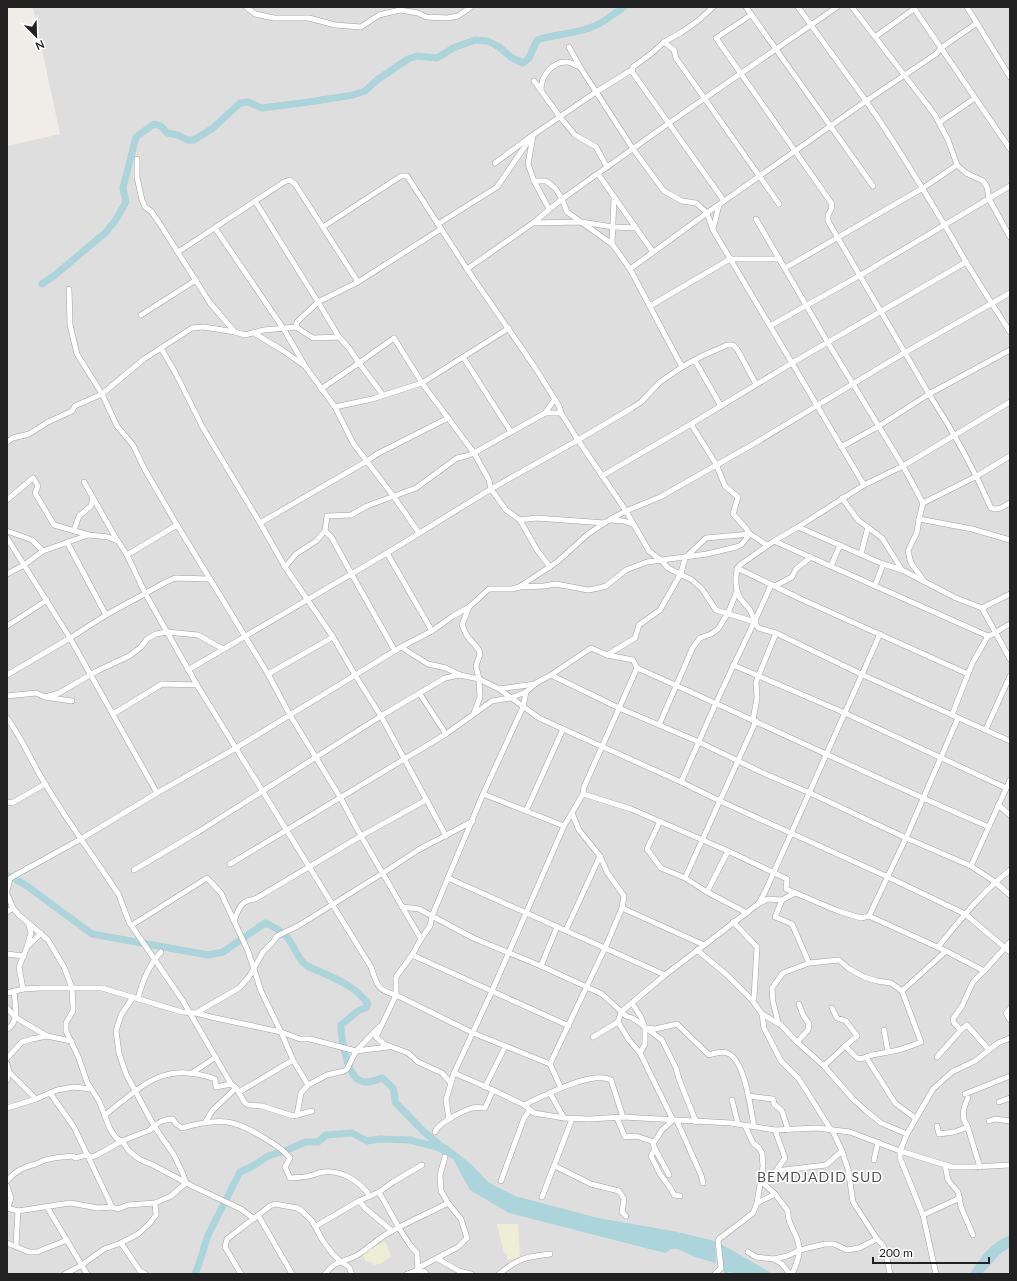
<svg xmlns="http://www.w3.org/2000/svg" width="1017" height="1281" viewBox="0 0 1017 1281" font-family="Lato,sans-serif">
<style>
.residential{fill:#dfdede}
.farmland{fill:#eeedd5}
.water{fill:#abd4db}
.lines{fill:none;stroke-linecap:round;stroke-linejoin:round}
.river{stroke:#abd4db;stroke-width:7}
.minor-casing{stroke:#a2a2a2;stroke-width:6}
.minor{stroke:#fff;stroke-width:5}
.labels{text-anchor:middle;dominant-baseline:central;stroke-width:3.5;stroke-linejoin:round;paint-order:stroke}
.neighbourhood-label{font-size:14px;letter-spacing:1px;fill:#545454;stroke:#fff}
</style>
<rect width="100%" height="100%" fill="#f0ede8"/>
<path class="residential" d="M33,7H1010V1274H7V146L60,134Z"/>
<g class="farmland">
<path d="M497,1224H518L520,1257L508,1260L506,1253H504L503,1249Z"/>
<path d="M385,1241L391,1256L382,1263L374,1265L371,1262L366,1261L362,1254Z"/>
</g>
<g class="water">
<path d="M440,1142L448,1146L472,1165L488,1182L515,1196L598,1218L673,1231L715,1241L716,1263L695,1257L678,1249H671L665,1253L509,1213L470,1190L453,1159L435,1150Z"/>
<path d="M1010,1235V1247L999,1255L982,1274H970C981,1257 990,1243 1010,1235Z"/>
<path d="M721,1244L773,1274H735L730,1272L724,1274Z"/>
</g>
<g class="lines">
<g class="river">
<path d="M42,284L55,275L105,233L115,221L126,202L123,188L136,137L154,124L161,126L167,133L178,135L187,140H194L213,128L240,103L248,102L262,108L309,102L353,95L365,91L377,80L408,59L417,56L437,58L453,48L475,40L488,41L499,47L512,58L523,63L529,58L537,40C555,34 574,34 592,27C604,23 613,14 624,7"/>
<path d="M7,876L12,877L27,886L92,934L208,955L223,952L265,923C276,928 285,932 291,943C296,950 299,961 307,966C311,968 316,970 321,972C340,981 355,986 368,1004L366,1008L359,1010L341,1025C341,1037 347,1077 361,1081C367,1084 376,1080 382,1078C393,1087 395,1088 395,1102L424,1132L446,1150"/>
<path d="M195,1274L199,1264L208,1235L240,1172L253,1166L268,1156L285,1151L305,1142H318L326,1135L352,1133L367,1141L380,1139L410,1140L441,1148"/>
</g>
<g class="minor-casing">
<g id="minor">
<path d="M246,7L255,14L274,18H309L335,25L361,27L379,15L400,10L418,13L426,17L447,18L458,16L471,7"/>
<path d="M746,7L873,186"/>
<path d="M852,7L935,115L948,140L955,159L957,165L966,173L983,181L987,187L989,199L1010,237"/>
<path d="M913,7L1010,149"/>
<path d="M967,7L1010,77"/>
<path d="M751,15L716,38L832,204L831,210L828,215V221L929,394L1010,350"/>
<path d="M977,23L941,48L936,54L866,101C898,146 926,194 954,241C971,272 991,302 1010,332"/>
<path d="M875,37L914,9"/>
<path d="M664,42L674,50L676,58L779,204"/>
<path d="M569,47L580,67L633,149L664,191L682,201L696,203L707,213L713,230L792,363L691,424"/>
<path d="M632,72L633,67L652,53L664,42L682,32L699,20L713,7"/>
<path d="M534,81L560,117L575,135L596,147L607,167"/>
<path d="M541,90C541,76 552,61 568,62C572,63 576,66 580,67"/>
<path d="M940,122L975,98"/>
<path d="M533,136L528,164L534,181L549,209"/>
<path d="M137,159V177L142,200L145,207L151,211L158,221L210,303L235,332"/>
<path d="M495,163L533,135L596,92L630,71L633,73L724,201"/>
<path d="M598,174L653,252"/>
<path d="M534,181H546L555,188L562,199L567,212L612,244L618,252L630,269L682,367"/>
<path d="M255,201L318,302L339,337"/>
<path d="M756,219L828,343L903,466L923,503L919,519L917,532L908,551L911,563L924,581"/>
<path d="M533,223L581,222L613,227L636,228"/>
<path d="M438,224L497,187L530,139"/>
<path d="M323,227L401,176H407L467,269L536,369L559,406L561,413L578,440L626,511L649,551L662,561L668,568L692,580L702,589L716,610L755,622"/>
<path d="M215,228L283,328L304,364"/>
<path d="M713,229L719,205"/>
<path d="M612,244L614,198"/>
<path d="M178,252L284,182L290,180L295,184L358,282"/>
<path d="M785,268L923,188L957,165"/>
<path d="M467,269L533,223L562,199L669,123L837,7"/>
<path d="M630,269L707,213L866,101L798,7"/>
<path d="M69,289L70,325L77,354L102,394L117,426L133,445L144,468L177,525L268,674L290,715L340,797L361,836L421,939"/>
<path d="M650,306L730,259H780"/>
<path d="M141,315L196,280"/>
<path d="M770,326L859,276L1010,186"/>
<path d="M296,327L297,322L318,302L358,282L441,229"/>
<path d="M254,333L282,350L305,366L335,407L353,443L394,497L419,533"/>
<path d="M161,348L176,374L203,428L260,523L285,567"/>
<path d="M463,357L511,432"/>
<path d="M695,361L721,406"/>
<path d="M321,389L359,363L383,395"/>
<path d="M1010,402L903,466L864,485L798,527L774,541L740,565C734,572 735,589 740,598C743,602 747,606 750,610C753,616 755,622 758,628L776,633L863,675L1010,741"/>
<path d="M335,407L372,399L422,383L509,328"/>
<path d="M545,413H561"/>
<path d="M7,442L13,438L29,434L48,422L72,411L75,406L102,394L144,359L192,328L204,327L235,332L245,335L264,330L296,327L313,338L339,337L349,348L359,363L394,338L422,383L474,453L489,480L491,489L506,510L520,520L537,550L550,567"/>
<path d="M841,447L879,426L929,394C953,431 974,469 991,508C998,511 1004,506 1010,503"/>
<path d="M602,476L691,424L716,464L725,486L738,497L733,514L745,527L750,534L767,545"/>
<path d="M84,482L117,540"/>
<path d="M864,485L792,363L966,262"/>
<path d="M842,498L858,520L882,538L902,570"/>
<path d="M7,500L33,478L38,486L35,493L54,525L89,535L108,537L118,541L127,555L145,593L197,685L371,967C377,985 377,990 396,995L473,1033L550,1064L561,1088"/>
<path d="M923,503L977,476L1010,456"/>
<path d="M919,519L972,529L1010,540"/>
<path d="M520,520L536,518L605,523"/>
<path d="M610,520L624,521L634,525"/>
<path d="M260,523L367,461L377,454L448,418"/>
<path d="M798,527L883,564L902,570L956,598L982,608L1010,659"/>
<path d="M74,530L79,516L91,506L93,498"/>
<path d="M7,531L32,540L43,551"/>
<path d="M325,531L316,541L296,554L285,567L333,637L355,675L381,716L446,836"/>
<path d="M7,538L70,638L157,793"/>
<path d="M774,541L988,636"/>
<path d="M67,542L106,615"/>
<path d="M387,553L432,631"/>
<path d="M861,554L868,527"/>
<path d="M127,555L177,525"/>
<path d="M831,566L840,545"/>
<path d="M737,568L803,600L968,674L973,662L988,636C997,634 1002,627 1010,624"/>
<path d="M7,574L24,565L43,551L88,535"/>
<path d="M775,586L792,577L796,569L811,557"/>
<path d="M875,586L883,564"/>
<path d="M519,587L544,586L556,584L588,590L599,588L606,586L626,570L647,562L707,554L736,547L741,545L750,534"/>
<path d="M469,607L462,625L467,636L479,650L480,654L476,666L479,679L480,697L474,713"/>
<path d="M982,608L1010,594"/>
<path d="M7,626L47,600"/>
<path d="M401,647L428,664L446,668L460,675L479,679L499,689L539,718L563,729L681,782L720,801L888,877L965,914L1010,952"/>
<path d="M395,651L351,573L332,538L325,531L327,516L351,515L367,506L416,488L457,458L466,456L474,453L545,413L555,399"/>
<path d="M607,655L635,638L639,625L660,610L681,573L685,558L706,538L750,534"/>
<path d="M733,665L845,713L1006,788"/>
<path d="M188,670L387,553L491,489L578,440L632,408L641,402L660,382L682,367L702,356L727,345H733L737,349L756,384"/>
<path d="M268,674L333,637"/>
<path d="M7,675L70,638L106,615L166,582L175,578L209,579"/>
<path d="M551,675L619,708L699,742L761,772L810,793L906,838L971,866L995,882L1010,895"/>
<path d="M499,689L535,684"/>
<path d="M420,694L446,734"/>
<path d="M7,696L36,693L45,697L72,701"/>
<path d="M45,697L59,693L97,671L129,656L141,647L147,639L156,634L167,632L198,635L223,649"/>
<path d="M113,714L162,684L197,685"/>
<path d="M952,715L968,674"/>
<path d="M7,718C22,738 31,761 44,782C67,821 94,857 119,895L124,909L129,922L183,1001L231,1084L236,1088L245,1103L248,1105L262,1106L293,1116L312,1111"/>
<path d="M753,720L757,698L756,682L776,633"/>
<path d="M659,725L693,647L700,638L711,634L718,629L728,613L737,591"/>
<path d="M986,729L1010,676"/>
<path d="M681,782C695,751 708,720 722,690C738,655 756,620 771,585"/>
<path d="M483,794L564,826"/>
<path d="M583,794L631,809L728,851L787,879L786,889L838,911L861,918L869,916L946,951L984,971L1010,942"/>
<path d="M7,802L12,803L45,784"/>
<path d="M998,805L1010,815"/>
<path d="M526,811L563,729"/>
<path d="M660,821L647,849L661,868L685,878L707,892L747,913"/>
<path d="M230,864L446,734L492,701L510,698L526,692L536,683L551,675L591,648L607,655L633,660L637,668C755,720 870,776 989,827"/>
<path d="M971,866L1010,780"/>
<path d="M134,870L198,832L381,716L445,678L460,675"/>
<path d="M448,878L665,975"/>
<path d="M685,878L756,721"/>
<path d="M7,881L12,877L81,839L157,793L236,748L401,647L432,631L453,616L469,607L489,589H512L519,587L557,562L588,534L609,520L626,511L660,497L752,445L904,353L1010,293"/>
<path d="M7,891L10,879"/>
<path d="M707,892L728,851"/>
<path d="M7,894L13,908L19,915L48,940L64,967L72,988L73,1006V1011L66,1023V1031L78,1056L87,1082L99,1101L110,1129L116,1138L122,1141L129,1151L139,1159L155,1166L192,1186L241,1209L254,1219"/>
<path d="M782,900L775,917L792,924L809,963L839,960L848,968L864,977L877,981L891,983L902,991L921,1042C911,1046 899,1051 888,1052C880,1054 873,1054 866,1057"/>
<path d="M759,903L765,892L880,634"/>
<path d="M402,907L419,909L473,938L541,966L602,994L626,1016L632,1018L637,1021L662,1040L676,1068L679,1079L696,1122"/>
<path d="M622,908L704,945"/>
<path d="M7,912L13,908"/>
<path d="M869,916L906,838L958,718"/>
<path d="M234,921C239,908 240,901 255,899L361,836L426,800"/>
<path d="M733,922L757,947L754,998L752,1000"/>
<path d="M132,925L207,878L221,893L248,951L261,991L281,1032L293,1060L308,1085"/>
<path d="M566,930L600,856"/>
<path d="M28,946L41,933"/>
<path d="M938,947C960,920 982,892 1010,870"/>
<path d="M697,950L726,974L752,1000L762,1014L781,1025L797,1042L824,1066L853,1099L865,1110L881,1123L907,1134"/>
<path d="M7,954L24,956"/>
<path d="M412,955L569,1026"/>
<path d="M541,966L557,927"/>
<path d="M23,989L19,967L27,947L31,933L29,925"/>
<path d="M902,991L946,951"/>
<path d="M7,993L23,989L41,988H102L182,1012L196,1013L211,1017L281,1032L300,1039H310L356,1051L388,1047"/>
<path d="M138,999C142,982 150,964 161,952"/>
<path d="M632,1003L641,1017L645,1028L655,1029L677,1024L709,1055C715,1053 722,1051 727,1053C745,1059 751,1110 754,1127"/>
<path d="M7,1008L15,1017L47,1036"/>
<path d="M832,1008L837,1018L846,1021L857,1036L845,1046"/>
<path d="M1010,1008L1006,1013L1010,1020"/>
<path d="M196,1013L239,988L249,977L263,952L273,942L277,936L298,926L383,873L418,850L473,821"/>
<path d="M762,1014L764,1028L781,1061L799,1079L831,1130"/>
<path d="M778,1022L773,1002L772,988L783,973L809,963"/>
<path d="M7,1029C20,1022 15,1004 14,991"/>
<path d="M884,1030L888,1052"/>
<path d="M961,1030L954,1023L953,1019L962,1006L973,982L984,971"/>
<path d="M593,1037L618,1022"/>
<path d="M797,1042L808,1030L809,1024L803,1015L799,1004"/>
<path d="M640,1053L645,1044V1028"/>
<path d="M937,1057L961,1030L967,1025L989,1050"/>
<path d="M7,1058L22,1042L32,1039L47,1036L71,1041"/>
<path d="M7,1064L9,1072L7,1080"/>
<path d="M550,1064L605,948L622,908L624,896L607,872L600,856L579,830L572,813"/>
<path d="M824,1066L845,1046L857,1058L861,1059L866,1057L895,1103L915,1118"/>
<path d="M9,1072L36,1099"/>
<path d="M192,1073L216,1057"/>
<path d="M454,1073L493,1090L524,1105L534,1113L564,1118L589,1119L623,1117L731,1123L775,1130L817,1128L850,1132L900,1151L952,1167H971L1010,1165"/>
<path d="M451,1083L454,1073L492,991L564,826L583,794L584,787L637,668"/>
<path d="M485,1087L505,1047"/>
<path d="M239,1092L293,1060"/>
<path d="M50,1093L74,1127L112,1207"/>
<path d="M550,1093L564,1118"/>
<path d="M965,1094L1010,1076"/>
<path d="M748,1096L773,1099L774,1104L782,1111L788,1130"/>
<path d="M968,1098C964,1106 960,1117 967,1125L980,1167"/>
<path d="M732,1100L738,1124"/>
<path d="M999,1102L1010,1098"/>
<path d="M524,1105C543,1096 592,1070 611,1080L623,1117"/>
<path d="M7,1108L36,1099L57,1090L74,1087L91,1089"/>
<path d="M105,1115C142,1086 164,1060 215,1079L216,1087L231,1084"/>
<path d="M297,1115L301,1093L308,1085L327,1075L344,1071L347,1069L356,1051L379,1027"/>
<path d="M617,1118L625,1137L636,1136L654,1142"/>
<path d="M449,1119L446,1100L451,1083L442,1073L418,1062L408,1053L384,1044L376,1037L396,995V977L412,955L421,939L430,926L432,916L483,794L523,707L526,692"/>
<path d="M677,1121L701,1175L703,1183"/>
<path d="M989,1121L995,1119L1010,1121"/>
<path d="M205,1123L212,1111L236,1088"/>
<path d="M745,1126L753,1143L759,1148L762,1153L763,1166L757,1203"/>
<path d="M937,1126L939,1134L954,1132L968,1127"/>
<path d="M775,1130L785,1158L776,1171L761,1181L775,1194L788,1211C787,1220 791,1224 794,1232C803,1248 799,1259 792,1274"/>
<path d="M832,1130L842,1151L848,1169L853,1202L877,1239L883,1245L886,1253L890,1274"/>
<path d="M435,1132C438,1123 463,1111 472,1108C476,1107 481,1108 485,1108L493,1090"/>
<path d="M655,1149L651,1156L660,1174L671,1189L674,1195L680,1196"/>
<path d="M874,1160L878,1142"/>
<path d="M945,1165L948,1180L958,1192L961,1207L973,1235"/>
<path d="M555,1166L591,1184L619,1191L624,1199L622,1212L626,1216"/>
<path d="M776,1171L826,1165L842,1151"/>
<path d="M669,1175L655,1149L653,1144L662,1130L673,1120L640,1053L629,1040L618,1022L621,1012L665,975L758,904L768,899L782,900L795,893"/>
<path d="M7,1181C15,1171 24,1167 36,1164C39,1163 42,1161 45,1160C54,1157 64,1157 73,1156L75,1158L87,1155L92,1157L97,1155L122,1141L150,1130C156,1123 164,1119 173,1119L176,1124L182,1128C196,1124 217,1119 232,1123C246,1126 281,1146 290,1158L285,1167L290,1178C296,1177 303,1178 309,1176C314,1175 319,1172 324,1172C343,1170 360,1182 370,1196"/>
<path d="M501,1181L524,1118L530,1110"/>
<path d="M7,1186L11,1198L8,1207"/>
<path d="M379,1192L399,1228L410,1245L417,1253L418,1270"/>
<path d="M542,1197L572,1119"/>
<path d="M359,1201L365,1208L392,1231"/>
<path d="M47,1207L87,1274"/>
<path d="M7,1208L18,1211L70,1203L98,1208L112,1207L118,1209L128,1205L155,1203"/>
<path d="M258,1215L292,1274"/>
<path d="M923,1215L960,1198"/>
<path d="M316,1226L359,1201L379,1192L393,1182L422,1165"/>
<path d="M7,1243L29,1252H37L67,1240"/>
<path d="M121,1243L140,1271L145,1274"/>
<path d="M16,1245L18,1211"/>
<path d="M748,1252L756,1257L774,1259L787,1256L800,1250L825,1244H834L847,1250L859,1248L877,1239"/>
<path d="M438,1259L459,1271L471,1274"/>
<path d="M774,1259L782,1264L790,1274"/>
<path d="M418,1268L458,1247L467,1238L461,1219L448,1203L441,1191L440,1175L445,1157"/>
<path d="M65,1274L82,1265L104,1249L121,1243L138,1234L149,1224L156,1215L155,1203L171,1196L186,1183L183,1174L174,1155L154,1126L126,1074L119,1053L116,1031L121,1015L133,997"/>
<path d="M241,1274L225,1247L227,1239L270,1206L275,1204L297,1208L302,1211L312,1221L323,1241L332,1253L340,1261L349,1267L352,1274"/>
<path d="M325,1274C337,1258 346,1263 359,1254C370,1247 380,1237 392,1231C410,1221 429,1213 448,1203"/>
<path d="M407,1274L418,1270L425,1272L426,1274"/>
<path d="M499,1274C519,1258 525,1257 550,1254"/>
<path d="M715,1274L721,1268L718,1241L719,1239L753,1213L757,1203L775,1194"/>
<path d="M936,1274L923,1215L900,1158V1151L907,1134L933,1089L952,1072L975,1061L998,1043L1010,1038"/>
</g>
</g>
<use href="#minor" class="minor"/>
</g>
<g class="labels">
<g class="neighbourhood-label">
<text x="820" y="1176">BEMDJADID SUD</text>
</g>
</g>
<rect width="1017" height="1281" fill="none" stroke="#212121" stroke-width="16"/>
<g transform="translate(36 36) rotate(157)" stroke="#ffffff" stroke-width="3" paint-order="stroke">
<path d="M0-3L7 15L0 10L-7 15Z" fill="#212121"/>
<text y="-6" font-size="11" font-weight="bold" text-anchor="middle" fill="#212121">N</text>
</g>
<path d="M873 1257v6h116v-6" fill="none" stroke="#212121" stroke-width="2"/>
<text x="879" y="1257" font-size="12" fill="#212121" stroke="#ffffff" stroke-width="3" paint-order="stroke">200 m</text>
</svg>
